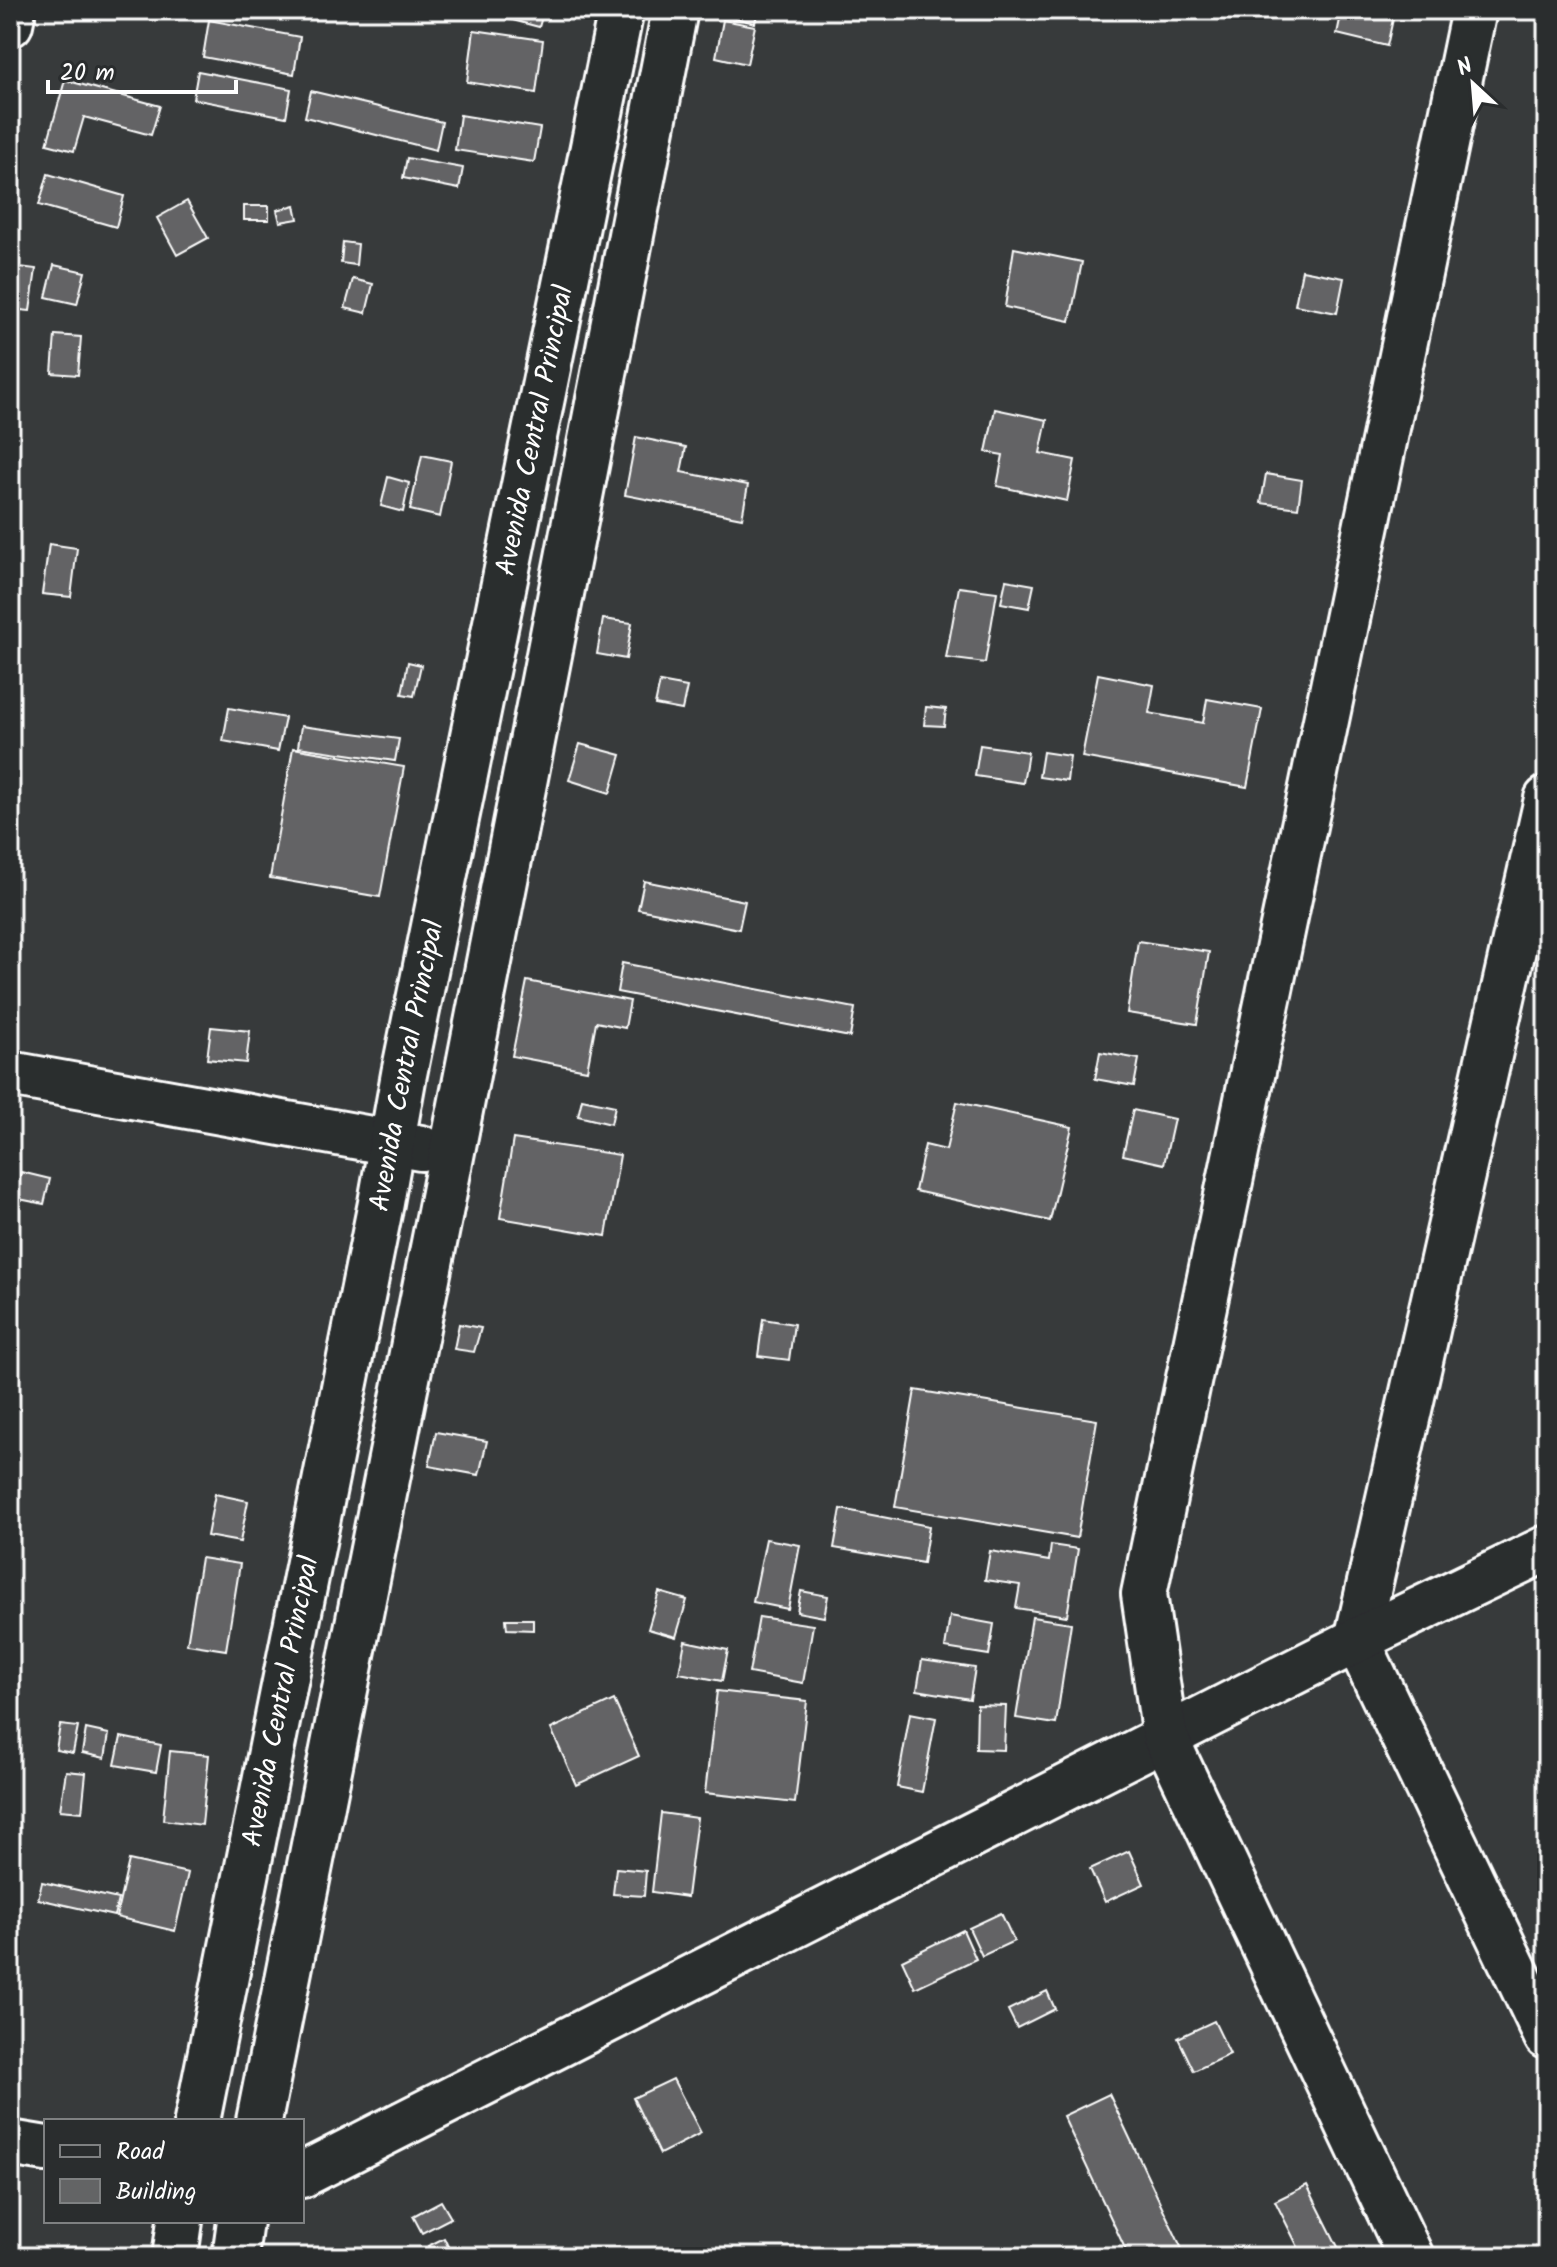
<svg xmlns="http://www.w3.org/2000/svg" width="1557" height="2267" viewBox="0 0 1557 2267" font-family="Kalam,sans-serif">
<style>
.building{fill:#636465;stroke:#fff;stroke-width:2}
.lines{fill:none;stroke-linecap:round;stroke-linejoin:round}
.minor-casing{stroke:#fff;stroke-width:50}
.minor{stroke:#2a2d2e;stroke-width:44}
.labels{text-anchor:middle;dominant-baseline:central;stroke-width:6;stroke-linejoin:round;paint-order:stroke}
.street-label{font-size:28px;fill:#fff;stroke:#2a2d2e}
</style>
<rect width="100%" height="100%" fill="#373a3b"/>
<filter id="ink" filterUnits="userSpaceOnUse"><feTurbulence type="fractalNoise" baseFrequency=".0125" numOctaves="2"/><feDisplacementMap in="SourceGraphic" scale="16" xChannelSelector="R" yChannelSelector="G"/><feConvolveMatrix kernelMatrix="1 2 1 2 8 2 1 2 1" color-interpolation-filters="sRGB"/></filter>
<g filter="url(#ink)">
<g class="building">
<path d="M503,10H544L539,27L501,17Z"/>
<path d="M719,10H758L755,23L718,14Z"/>
<path d="M1342,10H1395L1387,46L1337,34Z"/>
<path d="M209,20L300,37L294,74L203,57Z"/>
<path d="M723,20L755,26L747,64L716,57Z"/>
<path d="M474,30L543,40L536,93L467,82Z"/>
<path d="M198,71L291,89L286,117L193,99Z"/>
<path d="M65,80L160,106L151,135L84,117L74,151L47,144Z"/>
<path d="M311,91L442,122L436,150L305,117Z"/>
<path d="M460,115L540,128L534,162L455,150Z"/>
<path d="M407,158L463,168L459,189L403,178Z"/>
<path d="M48,174L124,196L116,227L39,205Z"/>
<path d="M187,201L208,238L177,255L157,218Z"/>
<path d="M295,205L298,219L280,222L277,210Z"/>
<rect x="244" y="206" width="25" height="14"/>
<path d="M343,242L358,244L356,265L341,263Z"/>
<path d="M1014,248L1082,262L1070,321L1005,307Z"/>
<path d="M54,265L85,272L77,304L46,297Z"/>
<path d="M12,266L36,269L30,311L10,309Z"/>
<path d="M1302,270L1344,278L1337,313L1295,305Z"/>
<path d="M353,279L373,284L366,313L345,308Z"/>
<path d="M55,335L81,337L78,375L52,373Z"/>
<path d="M995,409L1047,420L1040,453L1075,460L1067,501L997,486L1003,455L986,452Z"/>
<path d="M636,437L686,447L681,472L748,485L742,518L625,495Z"/>
<path d="M422,455L451,461L440,517L410,510Z"/>
<path d="M1266,474L1302,480L1298,508L1261,503Z"/>
<path d="M388,477L409,483L403,512L381,506Z"/>
<path d="M49,544L77,548L71,597L42,594Z"/>
<path d="M1006,580L1034,585L1029,608L1001,603Z"/>
<path d="M959,587L997,592L985,663L946,658Z"/>
<path d="M603,619L632,623L626,659L597,654Z"/>
<path d="M408,662L421,665L414,696L402,694Z"/>
<path d="M1098,674L1154,685L1149,713L1203,723L1207,699L1262,709L1247,787L1082,757Z"/>
<path d="M660,682L687,687L682,710L655,705Z"/>
<path d="M926,707L946,709L944,726L924,725Z"/>
<path d="M229,708L285,718L278,751L223,741Z"/>
<path d="M301,726L399,739L395,761L298,747Z"/>
<path d="M580,744L621,755L610,793L569,780Z"/>
<path d="M980,745L1028,752L1023,783L975,776Z"/>
<path d="M293,748L404,767L380,897L270,878Z"/>
<path d="M1043,752L1070,756L1067,781L1039,777Z"/>
<path d="M644,881L745,901L739,929L638,909Z"/>
<path d="M1138,941L1209,952L1197,1024L1127,1013Z"/>
<path d="M622,963L855,1008L850,1037L617,992Z"/>
<path d="M527,981L630,1001L625,1028L596,1022L587,1070L512,1056Z"/>
<path d="M211,1027L250,1031L246,1063L207,1059Z"/>
<path d="M1100,1052L1139,1059L1134,1086L1095,1079Z"/>
<path d="M582,1099L615,1106L611,1124L578,1116Z"/>
<path d="M957,1102L1072,1127L1050,1221L915,1191L925,1145L946,1150Z"/>
<path d="M1133,1110L1174,1119L1164,1164L1123,1155Z"/>
<path d="M513,1139L620,1155L606,1236L500,1218Z"/>
<path d="M21,1172L50,1179L44,1204L14,1198Z"/>
<path d="M10,1258L18,1260L12,1291L10,1290Z"/>
<path d="M763,1319L794,1324L789,1360L758,1356Z"/>
<path d="M459,1324L481,1328L474,1352L454,1349Z"/>
<path d="M915,1390L1097,1420L1077,1538L895,1507Z"/>
<path d="M436,1432L487,1441L479,1475L429,1466Z"/>
<path d="M215,1494L248,1501L240,1542L207,1536Z"/>
<path d="M841,1509L929,1526L923,1563L834,1548Z"/>
<path d="M766,1539L800,1545L788,1609L753,1602Z"/>
<path d="M1051,1545L1078,1549L1067,1616L1016,1608L1020,1585L985,1580L990,1551L1049,1561Z"/>
<path d="M201,1558L240,1564L226,1650L187,1644Z"/>
<path d="M801,1591L828,1596L824,1617L797,1612Z"/>
<path d="M659,1592L687,1600L676,1637L648,1629Z"/>
<path d="M950,1616L994,1624L989,1655L945,1648Z"/>
<path d="M759,1617L813,1625L803,1683L749,1673Z"/>
<path d="M1032,1617L1071,1623L1056,1724L1016,1718Z"/>
<path d="M506,1619H533V1630L507,1629Z"/>
<path d="M685,1641L728,1650L722,1681L679,1673Z"/>
<path d="M922,1660L975,1668L970,1699L917,1690Z"/>
<path d="M717,1691L807,1701L795,1803L705,1793Z"/>
<path d="M614,1700L639,1756L576,1785L551,1729Z"/>
<path d="M977,1705L1006,1706L1004,1750L976,1749Z"/>
<path d="M910,1713L936,1718L922,1792L897,1787Z"/>
<path d="M60,1725L78,1727L73,1753L56,1750Z"/>
<path d="M86,1729L109,1734L105,1758L82,1753Z"/>
<path d="M121,1737L161,1745L156,1772L115,1765Z"/>
<path d="M170,1751L209,1755L202,1825L163,1820Z"/>
<path d="M66,1771L86,1773L82,1812L60,1810Z"/>
<path d="M661,1813L697,1818L687,1897L652,1892Z"/>
<path d="M1129,1851L1144,1884L1105,1902L1090,1869Z"/>
<path d="M129,1860L188,1873L175,1931L116,1917Z"/>
<path d="M616,1868L646,1871L644,1896L613,1894Z"/>
<path d="M42,1882L118,1899L114,1916L38,1899Z"/>
<path d="M1001,1913L1014,1941L982,1956L969,1928Z"/>
<path d="M963,1930L976,1959L915,1988L902,1960Z"/>
<path d="M1047,1991L1055,2009L1017,2028L1008,2010Z"/>
<path d="M1214,2021L1230,2054L1194,2071L1178,2038Z"/>
<path d="M673,2079L701,2133L660,2154L633,2098Z"/>
<path d="M1109,2094L1183,2251L1171,2257H1129L1063,2116Z"/>
<path d="M1307,2185L1343,2257H1303L1275,2201Z"/>
<path d="M441,2201L451,2218L422,2233L413,2216Z"/>
<path d="M444,2238L453,2257H434L428,2246Z"/>
</g>
<g class="lines">
<g class="minor-casing">
<g id="minor">
<path d="M10,24L13,10"/>
<path d="M1547,799L1357,1640L1547,2037"/>
<path d="M10,1074L421,1148"/>
<path id="s1" d="M197,2121L381,1203L404,1074L621,10"/>
<path d="M259,2121L439,1218L675,10"/>
<path d="M10,2143L46,2149"/>
<path d="M302,2175L1357,1640L1547,1548"/>
<path d="M175,2257L180,2221"/>
<path d="M235,2257L240,2221"/>
<path d="M1411,2257L1165,1737L1144,1594L1474,10"/>
</g>
</g>
<use href="#minor" class="minor"/>
</g>
</g>
<g class="labels">
<g class="street-label">
<text stroke="none"><textPath href="#s1" startOffset="1724">Avenida Central Principal</textPath></text>
<text stroke="none"><textPath href="#s1" startOffset="1076">Avenida Central Principal</textPath></text>
<text stroke="none"><textPath href="#s1" startOffset="428">Avenida Central Principal</textPath></text>
</g>
</g>
<rect width="1557" height="2267" fill="none" stroke="#2a2d2e" stroke-width="40"/>
<rect x="20" y="20" width="1517" height="2227" fill="none" stroke="#fff" stroke-width="3" filter="url(#ink)"/>
<rect x="44" y="2119" width="260" height="104" fill="#2a2d2e" stroke="#7f8182" stroke-width="2"/>
<rect x="60" y="2145" width="40" height="12" fill="#2a2d2e" stroke="#7f8182" stroke-width="2"/>
<text x="116" y="2159" font-size="24" fill="#ffffff">Road</text>
<rect x="60" y="2179" width="40" height="24" fill="#636465" stroke="#7f8182" stroke-width="2"/>
<text x="116" y="2199" font-size="24" fill="#ffffff">Building</text>
<g transform="translate(1473 84) rotate(334)" stroke="#2a2d2e" stroke-width="6" paint-order="stroke">
<path d="M0-6L14 30L0 20L-14 30Z" fill="#ffffff"/>
<text y="-12" font-size="22" font-weight="bold" text-anchor="middle" fill="#ffffff">N</text>
</g>
<path d="M48 80v12h188v-12" fill="none" stroke="#ffffff" stroke-width="4"/>
<text x="60" y="80" font-size="24" fill="#ffffff" stroke="#2a2d2e" stroke-width="6" paint-order="stroke">20 m</text>
</svg>
